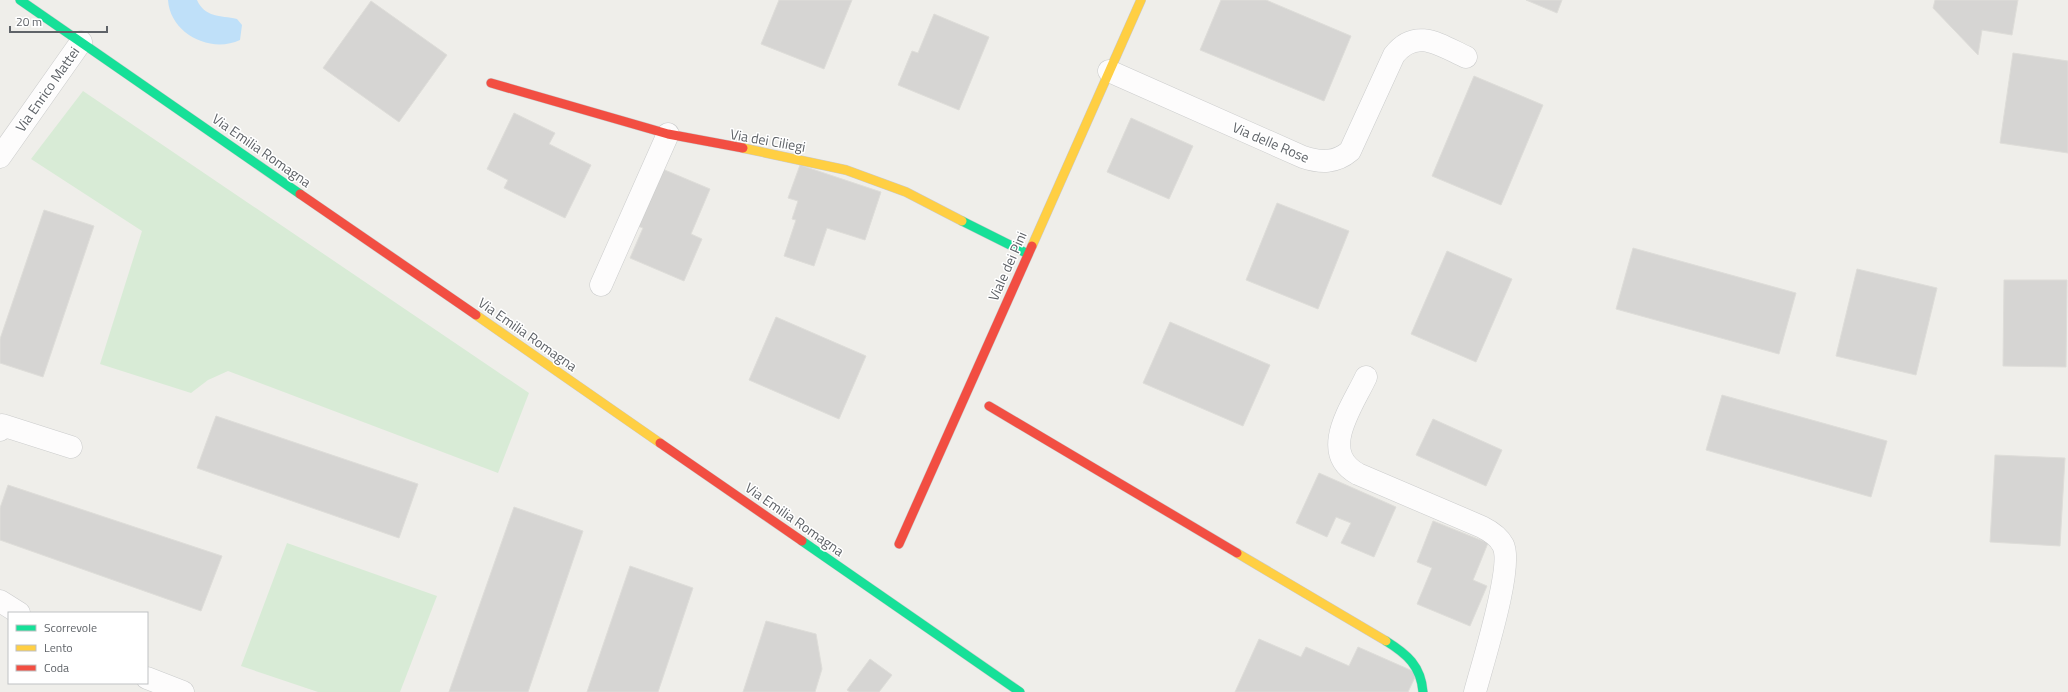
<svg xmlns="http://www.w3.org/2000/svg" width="2068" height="692" viewBox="0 0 2068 692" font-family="'Titillium Web',sans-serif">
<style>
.green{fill:#d8ebd6}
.water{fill:#bfe0f9}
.building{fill:#d6d5d3;stroke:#deddd9}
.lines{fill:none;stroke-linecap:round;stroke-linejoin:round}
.street-casing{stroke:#cbcccc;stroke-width:23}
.fast-casing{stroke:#cacacb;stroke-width:10}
.slow-casing{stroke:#cacacb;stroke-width:10}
.jam-casing{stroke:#cacacb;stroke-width:10}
.street{stroke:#fdfcfc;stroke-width:22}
.fast{stroke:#16e098;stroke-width:9}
.slow{stroke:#ffcf43;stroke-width:9}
.jam{stroke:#f24e42;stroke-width:9}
.labels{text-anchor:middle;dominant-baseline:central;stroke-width:3;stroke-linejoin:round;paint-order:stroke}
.street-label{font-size:14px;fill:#5f6368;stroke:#fff}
</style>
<rect width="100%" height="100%" fill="#efeeea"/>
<g class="green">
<path d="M83,91L529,393L498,473L228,371L208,380L191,393L100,364L142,231L31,159Z"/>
<path d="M287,543L437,596L400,692H318L241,666Z"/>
</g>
<path class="water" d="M168,0H197C205,18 220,15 237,19L242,25L240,40C210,54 170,33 168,0Z"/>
<g class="building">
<path d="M779,0H852L824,69L761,44Z"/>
<path d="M1221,0H1266L1351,36L1324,101L1200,50Z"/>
<path d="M1526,0H1562L1557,13Z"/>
<path d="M1935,0H2018L2012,35L1982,30L1978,55L1933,8Z"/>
<path d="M371,1L447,55L399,122L323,68Z"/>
<path d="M934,14L989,37L959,110L898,85L912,51L918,53Z"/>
<path d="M2013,53L2068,61V153L2000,143Z"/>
<path d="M1474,76L1543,105L1501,205L1432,176Z"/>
<path d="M514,113L555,133L549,144L591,165L565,218L504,188L508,180L487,169Z"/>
<path d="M1131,118L1193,146L1169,199L1107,172Z"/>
<path d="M800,165L881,192L865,240L827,228L814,266L784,256L796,220L792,219L798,201L788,198Z"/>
<path d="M660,168L710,189L691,234L702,239L684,281L630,258L643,228L635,225Z"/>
<path d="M1277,203L1349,231L1318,309L1246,280Z"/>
<path d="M44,210L94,226L43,377L0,363V339Z"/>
<path d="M1633,248L1796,293L1779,354L1616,309Z"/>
<path d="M1447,251L1512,279L1476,362L1411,334Z"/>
<path d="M1857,269L1937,288L1916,375L1836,356Z"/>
<path d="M2004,280H2067L2066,367L2003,366Z"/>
<path d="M776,317L866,356L839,419L749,380Z"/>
<path d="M1170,322L1270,365L1243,426L1143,383Z"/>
<path d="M1722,395L1887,441L1871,497L1706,450Z"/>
<path d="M216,416L418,484L399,538L197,468Z"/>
<path d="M1433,419L1502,450L1486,486L1416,455Z"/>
<path d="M1995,455L2065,458L2060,546L1990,542Z"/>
<path d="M1319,473L1396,507L1374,557L1341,543L1351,523L1336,517L1327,537L1296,523Z"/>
<path d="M8,485L222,556L201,611L0,540V508Z"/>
<path d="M514,507L583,531L528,692H449Z"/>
<path d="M1433,521L1488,543L1473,580L1487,586L1470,626L1417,604L1432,568L1417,562Z"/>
<path d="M630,566L693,588L658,692H587Z"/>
<path d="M766,621L816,634L822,669L815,692H743Z"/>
<path d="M1259,639L1301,657L1306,647L1349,666L1358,647L1417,673L1408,692H1235Z"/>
<path d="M870,659L892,675L879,692H850L847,690Z"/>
</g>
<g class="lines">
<g class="street-casing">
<g id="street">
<path d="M1109,71L1303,157C1321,163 1336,163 1350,151L1394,55C1416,27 1440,45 1466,57"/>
<path d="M0,157L81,42"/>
<path d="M601,285L668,134"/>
<path d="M1366,377C1352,407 1318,452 1358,474L1482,527C1490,531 1499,537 1503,545C1514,566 1482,665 1475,692"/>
<path d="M0,430L2,425L71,447"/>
<path d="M0,601L19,613"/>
<path d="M147,678L183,692"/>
</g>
</g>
<g class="fast-casing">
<g id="fast">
<path d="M20,0L300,194"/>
<path d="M962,221L1028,254"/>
<path d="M802,541L1020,692"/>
<path d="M1386,641C1407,654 1421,666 1423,692"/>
</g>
</g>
<g class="slow-casing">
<g id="slow">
<path d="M743,148L846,170L906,192L962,221"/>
<path d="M1032,246L1141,0"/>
<path d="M476,315L660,443"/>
<path d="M1237,553L1386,641"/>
</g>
</g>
<g class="jam-casing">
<g id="jam">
<path d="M491,83L668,134L743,148"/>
<path d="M300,194L476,315"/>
<path d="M989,406L1237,553"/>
<path d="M660,443L802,541"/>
<path d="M899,544L1032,246"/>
</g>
</g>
<use href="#street" class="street"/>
<use href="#fast" class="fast"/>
<use href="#slow" class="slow"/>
<use href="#jam" class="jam"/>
</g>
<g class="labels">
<g class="street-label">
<text transform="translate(47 89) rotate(-55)">Via Enrico Mattei</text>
<text transform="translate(768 140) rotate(10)">Via dei Ciliegi</text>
<text transform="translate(1271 142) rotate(23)">Via delle Rose</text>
<text transform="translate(262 150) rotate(35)">Via Emilia Romagna</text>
<text transform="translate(1007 266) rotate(-66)">Viale dei Pini</text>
<text transform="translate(528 334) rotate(35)">Via Emilia Romagna</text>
<text transform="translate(795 519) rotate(35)">Via Emilia Romagna</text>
</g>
</g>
<rect x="8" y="612" width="140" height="72" fill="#ffffff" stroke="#bfc1c3"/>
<rect x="16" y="625" width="20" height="6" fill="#16e098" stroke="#bfc1c3"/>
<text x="44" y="632" font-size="12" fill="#5f6368">Scorrevole</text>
<rect x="16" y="645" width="20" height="6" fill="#ffcf43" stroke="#bfc1c3"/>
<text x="44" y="652" font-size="12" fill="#5f6368">Lento</text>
<rect x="16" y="665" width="20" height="6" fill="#f24e42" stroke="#bfc1c3"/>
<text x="44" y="672" font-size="12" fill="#5f6368">Coda</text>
<path d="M10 26v6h97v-6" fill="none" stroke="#5f6368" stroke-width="2"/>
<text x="16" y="26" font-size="12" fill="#5f6368" stroke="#ffffff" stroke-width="3" paint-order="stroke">20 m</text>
</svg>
